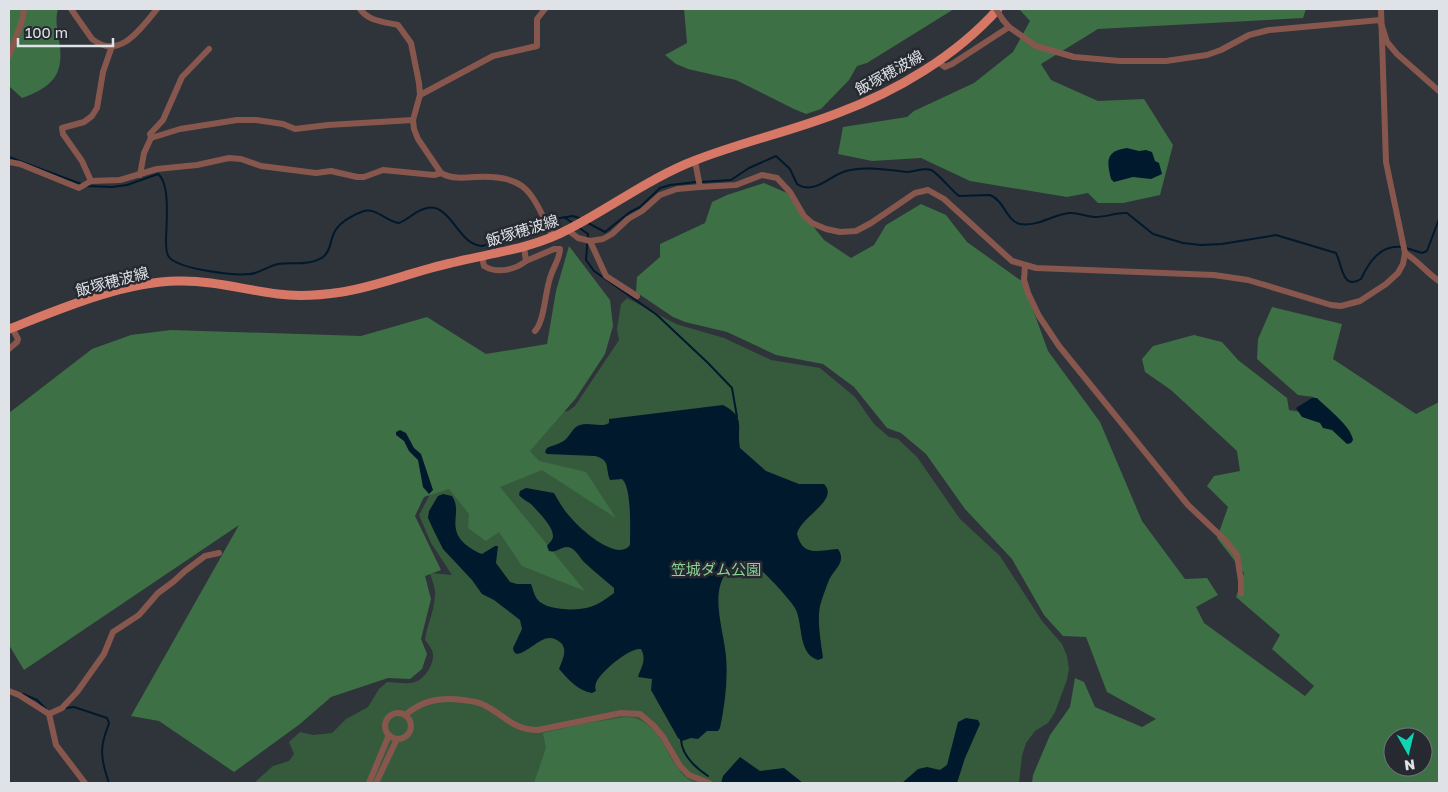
<svg xmlns="http://www.w3.org/2000/svg" width="1448" height="792" viewBox="0 0 1448 792" font-family="'Golos Text','Noto Sans JP',sans-serif">
<style>
.green{fill:#365b3c}
.forest{fill:#3e7046;fill-rule:evenodd}
.water{fill:#01192d}
.lines{fill:none;stroke-linecap:round;stroke-linejoin:round}
.stream{stroke:#01192d;stroke-width:2}
.minor{stroke:#87574e;stroke-width:6}
.major{stroke:#d77766;stroke-width:9}
.minor-bridge{stroke:#87574e;stroke-width:6}
.labels{text-anchor:middle;dominant-baseline:central;stroke-width:5;stroke-linejoin:round;paint-order:stroke}
.street-label{font-size:15px;fill:#dfe2e6;stroke:#262930}
.park-label{font-size:15px;fill:#8bd495;stroke:#262930}
</style>
<rect width="100%" height="100%" fill="#2f333a"/>
<path class="green" d="M627,298L676,324L724,338L771,360L820,368L855,397L874,424L889,437L898,439L917,457L960,519L1000,556L1042,621L1062,644L1067,656L1069,669L1067,680L1055,712L1048,723L1035,731L1026,743L1022,756L1019,783H254L273,766L289,761L294,754L289,742L300,732L313,735L332,733L346,719L368,707L379,689L387,682C396,682 406,685 415,682C425,679 434,664 433,654C432,648 428,644 425,640C427,625 434,612 435,596C436,589 432,580 430,573L452,575L431,543L419,515L441,474L559,412L568,411L575,406L619,340L617,329L621,304Z"/>
<g class="forest">
<path d="M9,9H58C55,19 57,28 59,40C65,74 53,87 22,98L10,87H9Z"/>
<path d="M684,9H954L867,63L857,66L849,80L821,109L806,114L794,109L736,80L688,69L676,64L665,55L687,43Z"/>
<path d="M1019,9H1306L1303,18L1098,29L1041,64L1051,80L1098,101L1144,99L1173,145L1160,195L1123,203H1098L1088,193L1067,197L970,181L921,158L872,161L838,154L843,127L907,117L914,111L974,83L1013,52L1030,21Z"/>
<path d="M764,183L787,193L824,240L851,258L874,245L886,225L921,204L946,215L967,242L1023,282L1048,351L1100,422L1142,521L1185,579L1207,578L1218,595L1196,607L1204,623L1305,696L1314,686L1272,649L1280,635L1236,597L1244,573L1217,538L1228,507L1207,486L1214,476L1240,471L1237,451L1171,390L1145,372L1142,359L1153,346L1194,335L1222,342L1238,360L1287,398L1289,410L1301,412L1335,426L1314,397L1298,395L1257,359L1258,339L1272,307L1342,324L1333,359L1416,414L1439,402V783H1032L1033,775L1050,735L1070,707L1075,678L1084,682L1095,707L1142,727L1156,719L1107,692L1086,637L1063,636L1044,615L1012,559L965,509L926,454L901,433L887,428L854,387L823,364L776,355L727,332L685,322L673,317L636,292L637,277L660,257V244L705,223L712,202L727,195ZM1393,737H1423V767H1393Z"/>
<path d="M569,246L610,300L613,326L605,354L576,398L530,451L539,461L586,472L616,518L542,470L500,487L585,591L522,566L499,532L486,541L468,528L469,514L449,489L424,497L415,516L441,570L425,576L431,599L421,639L427,654L422,669L410,679L388,678L331,697L300,724L234,772L159,721L131,716L239,525L24,670L9,645V413L92,349L131,335L171,330L361,336L427,317L486,354L547,344L556,291Z"/>
<path d="M626,717C667,719 667,775 696,783H534L546,748L543,733L582,724Z"/>
</g>
<g class="water">
<path d="M1127,148L1139,151L1146,150L1152,152L1155,161L1159,163L1162,174L1151,179L1133,177L1114,182L1111,179C1107,161 1105,151 1127,148Z"/>
<path d="M1312,398H1317C1328,409 1351,426 1353,440L1351,443L1347,444L1332,430L1323,428L1320,423L1302,417L1296,408Z"/>
<path d="M723,405C747,418 736,426 740,448L766,471L799,484H824C840,500 800,517 797,534C803,558 819,550 838,549C847,562 834,569 829,580C826,588 822,598 820,606C817,622 821,642 823,658L818,660C798,654 803,625 796,610C793,602 760,567 752,563C748,561 744,561 741,562C728,565 721,579 719,591C716,610 724,636 726,656C728,680 725,704 720,728L718,731H707L698,739L691,738L682,741L678,738L651,690L652,679L638,677C641,667 647,660 641,649C630,647 600,672 596,683C595,686 595,688 596,691L592,693C578,691 568,679 559,669C562,661 568,650 561,643C545,628 533,651 517,654L514,652L513,648L522,629L520,620L494,600L482,594L472,580L443,549L433,529L428,518L429,511L438,496L443,494L452,496C463,512 446,527 465,544C470,548 476,552 482,554L495,546H498L496,563L510,582L517,584H531C533,589 534,595 537,599C546,611 577,611 590,607C599,604 606,599 614,593V588C604,579 593,571 584,562C579,557 575,547 567,547C560,547 557,553 549,551L547,546C549,543 553,540 553,536C553,526 538,512 532,505C528,501 523,500 519,495L520,491L526,488L554,493C559,502 565,512 572,519C581,530 618,562 630,545C630,531 632,487 622,479L610,480C605,468 611,460 595,456L547,454L545,452L547,448C553,445 561,444 566,439C571,434 573,427 580,425C590,422 601,428 609,423V419Z"/>
<path d="M400,430L406,433L414,448L421,454L433,490L429,494L423,487L418,460L409,451L404,441L396,435V432Z"/>
<path d="M966,718L978,720L980,724L965,758L957,783H902L918,769L927,767L940,770L947,765L958,722Z"/>
<path d="M740,757L760,771L784,768L803,783H721L723,776Z"/>
</g>
<g class="lines">
<g class="stream">
<path d="M9,157L81,184"/>
<path d="M701,182L731,180L749,168L776,156L790,169L797,184C813,195 829,177 843,172C861,165 889,170 908,172C915,172 923,167 931,170C937,172 952,191 959,196L990,195C1005,201 1006,221 1020,224C1037,227 1052,215 1069,213C1078,212 1087,217 1096,217C1107,217 1117,212 1127,213L1153,234L1183,243L1201,245L1222,244L1276,235L1336,253C1342,264 1342,291 1361,279C1369,262 1380,245 1401,247"/>
<path d="M86,186L112,187L127,185L158,174C171,184 166,225 166,242C166,247 166,253 169,257C178,269 234,276 250,274C260,273 268,266 278,264C293,262 310,266 323,257C331,251 330,241 334,233C338,223 354,214 364,211C377,208 387,222 399,223C409,219 416,210 427,208C451,203 458,245 482,246L523,235L533,227L543,222"/>
<path d="M564,217L574,224"/>
<path d="M548,220L573,216L582,219"/>
<path d="M588,223L605,232L630,212L640,207L660,188L670,185L696,182"/>
<path d="M578,227L588,234L586,260L594,271L657,315L708,363L732,388L737,417"/>
<path d="M1406,248L1422,253L1427,251L1439,219"/>
<path d="M23,694L37,700L46,709"/>
<path d="M66,708L74,707L107,718L109,723C107,730 104,736 103,743C100,756 105,771 109,783"/>
<path d="M681,740C682,755 696,768 708,776"/>
<path d="M718,783H719"/>
</g>
<g class="minor">
<path d="M71,9L92,39C120,61 141,28 157,9"/>
<path d="M360,9C368,21 384,22 398,25L411,43L419,83L420,95L413,120L414,129L418,139L441,173C452,179 463,178 475,177C529,174 531,194 553,236"/>
<path d="M1003,20L1009,27L1036,46L1074,57L1120,61H1166L1207,55L1221,50L1249,35L1269,30L1380,20L1387,42L1397,54L1439,91"/>
<path d="M9,56L22,21L24,9"/>
<path d="M937,61L945,67L952,64L1009,27"/>
<path d="M420,95L493,56L537,46V19L545,9"/>
<path d="M151,138L150,134L163,120L182,77L209,49"/>
<path d="M695,161L700,187L736,185L762,175L777,178L790,192L804,216L812,223L826,229L840,232L856,231L871,223L915,193L928,190L944,199L1012,261L1036,268L1214,275L1248,280L1331,305L1341,306L1360,301L1386,284L1398,273L1403,264L1405,253L1386,162L1381,9"/>
<path d="M9,162L20,164L79,188L91,181L120,180L157,169L197,165L229,158L241,159L261,166L316,173L331,171L357,177H364L383,170L434,175L441,173"/>
<path d="M140,175L144,153L151,138L180,129L237,120H256L283,124L295,129L328,125L413,120"/>
<path d="M91,181L82,161L63,134L62,128L84,122L92,116L97,108L103,72L112,46"/>
<path d="M568,230L578,238L590,241L606,276L637,296"/>
<path d="M590,241L603,239L612,234L628,219L642,211L660,195L677,189L700,187"/>
<path d="M1405,253C1418,261 1427,273 1439,281"/>
<path d="M482,257L484,266C497,274 515,270 526,261L524,247"/>
<path d="M526,261L554,249H560C560,258 554,266 551,275C545,290 545,320 535,331"/>
<path d="M1025,266L1024,280L1028,293L1039,316L1059,346L1188,505L1224,539L1237,555L1241,581V593"/>
<path d="M9,349L17,342L18,339L12,328"/>
<path d="M9,691L19,695L49,714L56,745L85,783"/>
<circle cx="398" cy="726" r="13"/>
<path d="M49,714L62,708L77,692L104,654L113,632L139,615L158,593L173,582L185,571L205,556L219,553"/>
<path d="M405,715C423,700 440,697 463,700C469,701 476,701 482,704C504,714 512,730 538,730L621,713L640,714L653,725L663,737L680,766L689,775L709,783"/>
<path d="M369,783L389,735"/>
<path d="M376,783L397,739"/>
</g>
<path class="major" d="M9,329C60,309 122,282 178,281C212,280 245,290 278,294C299,297 322,295 342,292C379,286 414,271 451,263C491,253 532,249 569,229C612,207 651,177 696,160C742,142 792,131 838,113C897,91 956,56 998,9"/>
<path class="minor-bridge" d="M996,9L1003,20"/>
</g>
<g class="labels">
<g class="street-label">
<text transform="translate(889 72) rotate(-29)">飯塚穂波線</text>
<text transform="translate(522 230) rotate(-17)">飯塚穂波線</text>
<text transform="translate(112 281) rotate(-15)">飯塚穂波線</text>
</g>
<g class="park-label">
<text x="716" y="569">笠城ダム公園</text>
</g>
</g>
<rect width="1448" height="792" fill="none" stroke="#dfe2e6" stroke-width="20"/>
<g transform="translate(1408 752) rotate(172)"><circle r="24" fill="#262930" stroke="#707379"/>
<path d="M0-4L9 19L0 12L-9 19Z" fill="#10d5b4"/>
<text y="-8" font-size="14" font-weight="bold" text-anchor="middle" fill="#dfe2e6">N</text>
</g>
<path d="M18 38v8h95v-8" fill="none" stroke="#dfe2e6" stroke-width="2.5"/>
<text x="25" y="38" font-size="15" fill="#dfe2e6" stroke="#262930" stroke-width="4" paint-order="stroke">100 m</text>
</svg>
